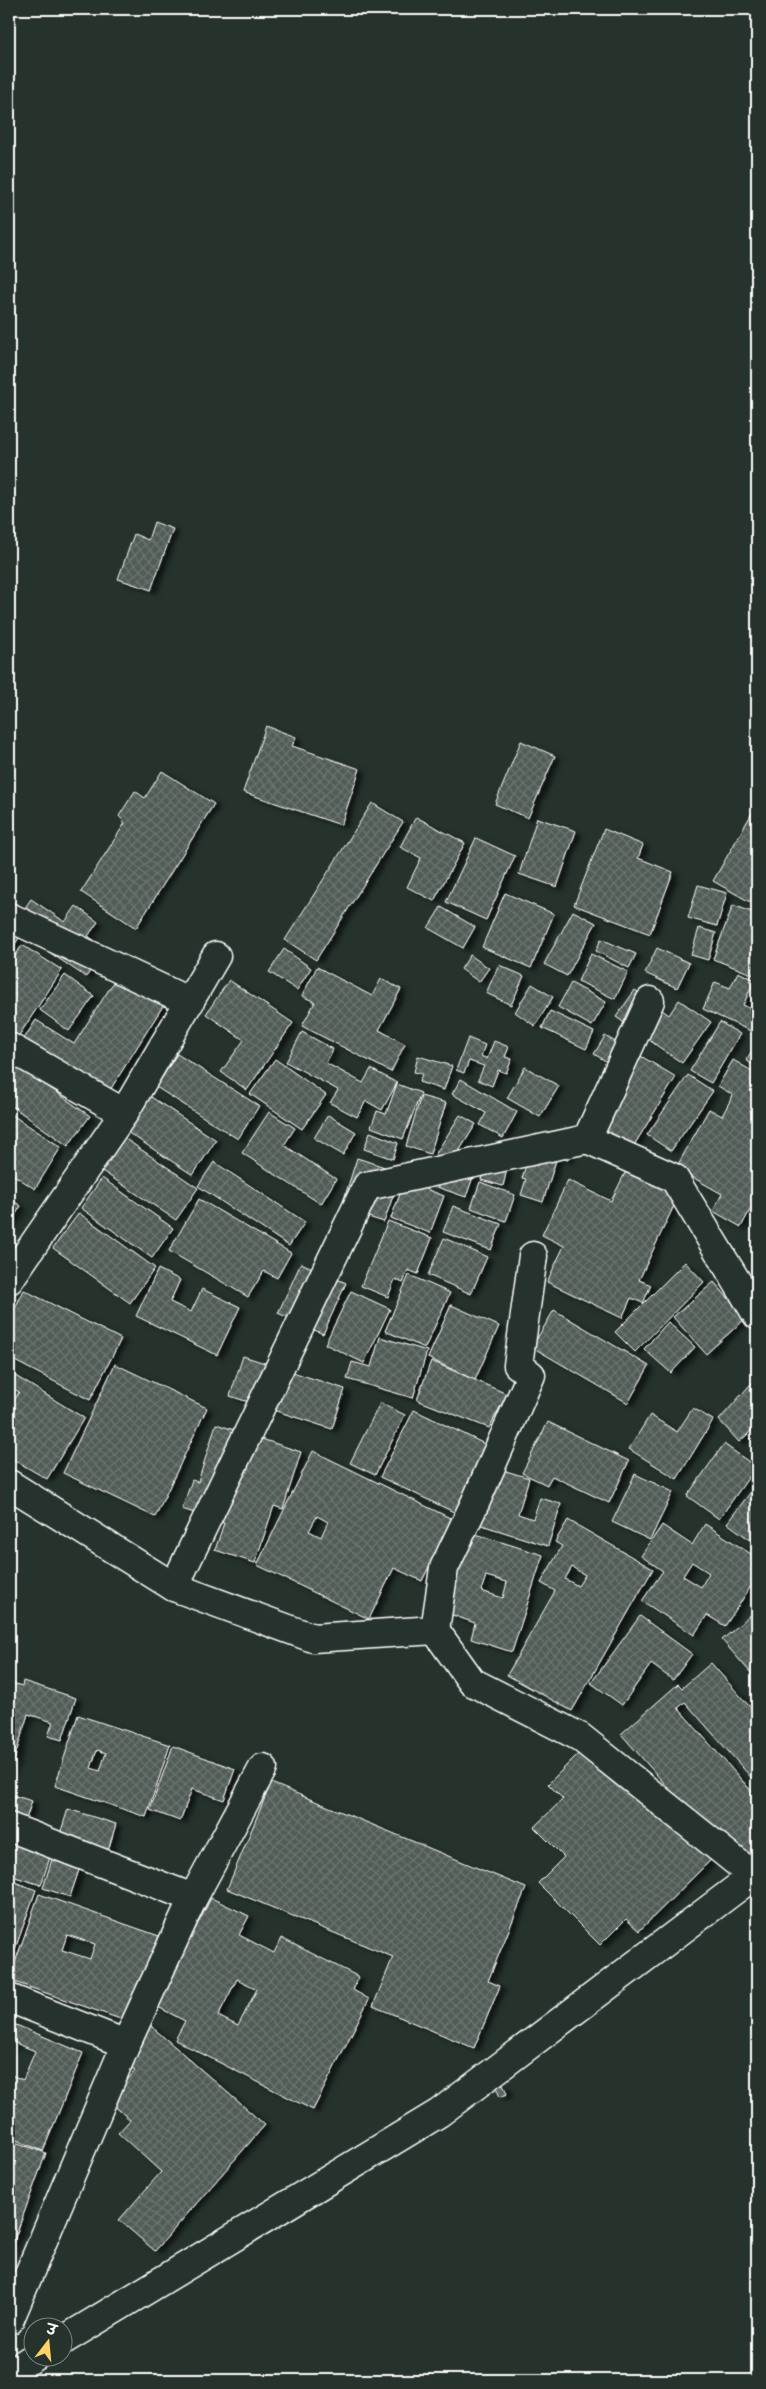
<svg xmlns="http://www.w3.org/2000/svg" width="766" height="2389" viewBox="0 0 766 2389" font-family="Pangolin,'Playpen Sans Deva',sans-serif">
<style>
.building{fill:url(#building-cross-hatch);stroke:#fff;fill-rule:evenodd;filter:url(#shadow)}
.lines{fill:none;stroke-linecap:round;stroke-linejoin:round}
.minor-casing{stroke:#fff;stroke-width:31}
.minor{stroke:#26332d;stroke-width:28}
</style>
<defs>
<pattern id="building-cross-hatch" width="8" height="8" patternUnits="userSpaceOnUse" patternTransform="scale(1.25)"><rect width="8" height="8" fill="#515c57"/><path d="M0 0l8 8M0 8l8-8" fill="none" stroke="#6b7470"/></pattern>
<filter id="shadow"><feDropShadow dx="5.5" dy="3" stdDeviation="2.5" flood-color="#0009"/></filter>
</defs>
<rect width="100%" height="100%" fill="#26332d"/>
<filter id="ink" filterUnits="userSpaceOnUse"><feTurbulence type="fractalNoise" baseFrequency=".02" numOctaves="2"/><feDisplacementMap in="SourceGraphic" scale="10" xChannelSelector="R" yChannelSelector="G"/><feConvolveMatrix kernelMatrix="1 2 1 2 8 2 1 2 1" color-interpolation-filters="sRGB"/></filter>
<g filter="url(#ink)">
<g class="building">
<path d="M154,522L173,529L151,590L118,579L134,534L148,540Z"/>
<path d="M266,726L296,737L292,746L360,769L341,825L243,792Z"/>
<path d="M521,741L555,756L528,818L495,804Z"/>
<path d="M162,771L214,804L136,928L81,892L125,823L119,816L135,791L145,798Z"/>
<path d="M372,803L403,822L316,960L285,940Z"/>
<path d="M752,813L757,816V906L713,881Z"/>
<path d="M416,817L465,843L434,901L407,887L421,858L400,847Z"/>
<path d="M537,818L576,831L557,887L519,874Z"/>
<path d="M604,829L643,845L638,858L673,872L650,934L574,905Z"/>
<path d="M476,838L515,856L486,920L446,902Z"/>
<path d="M698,885L727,893L717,926L688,918Z"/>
<path d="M505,893L554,914L531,968L482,947Z"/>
<path d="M31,899L65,922L76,906L98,922L88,936L106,949L86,977L12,927Z"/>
<path d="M733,905L757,914V976L713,959Z"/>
<path d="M441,907L475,927L463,948L428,928Z"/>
<path d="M573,911L596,923L567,976L544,964Z"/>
<path d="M699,928L716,933L708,960L691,955Z"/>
<path d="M9,929L20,936L9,954Z"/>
<path d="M601,939L636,954L629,968L596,951Z"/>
<path d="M22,945L62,970L16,1040L9,1036V966Z"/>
<path d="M657,948L689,963L677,988L645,973Z"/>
<path d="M284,949L311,968L297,990L269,972Z"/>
<path d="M591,954L628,972L615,999L578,981Z"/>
<path d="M470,955L489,968L479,982L461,969Z"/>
<path d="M499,965L524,976L511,1005L486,993Z"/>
<path d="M317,967L372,996L381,979L401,989L379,1030L405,1044L391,1072L302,1026L315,1002L302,996Z"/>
<path d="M122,969L168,998L105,1098L20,1045L36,1020L74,1044Z"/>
<path d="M738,972L755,980L743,1005L757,1012V1034L703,1009L715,982L730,988Z"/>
<path d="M65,975L94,996L69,1031L40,1010Z"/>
<path d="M229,980L293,1023L247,1090L221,1072L244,1040L206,1014Z"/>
<path d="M571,983L606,1002L592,1026L558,1007Z"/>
<path d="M532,984L553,997L535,1026L515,1012Z"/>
<path d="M635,990L669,1015L679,1000L711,1022L682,1063L616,1017Z"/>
<path d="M550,1011L594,1032L586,1049L542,1028Z"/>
<path d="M720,1022L740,1034L711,1083L690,1071Z"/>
<path d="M302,1032L333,1049L326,1063L363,1083L371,1069L397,1083L382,1110L366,1101L357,1117L330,1103L338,1090L286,1062Z"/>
<path d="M605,1036L633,1052L621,1070L594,1054Z"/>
<path d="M468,1038L485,1045L481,1056L487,1059L494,1041L509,1047L505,1057L512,1059L506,1073L498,1070L492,1086L478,1080L484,1066L469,1061L464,1073L456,1070Z"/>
<path d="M757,1043V1068L746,1060Z"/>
<path d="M177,1054L259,1106L238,1139L156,1087Z"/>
<path d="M639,1055L676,1077L628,1155L591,1132Z"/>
<path d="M418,1056L452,1066L444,1090L419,1082L422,1074L414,1072Z"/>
<path d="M9,1059L90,1116L68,1146L9,1104Z"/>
<path d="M275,1059L326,1095L302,1129L250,1094Z"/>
<path d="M733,1060L757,1074V1197L741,1227L713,1211L722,1194L676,1168L709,1109L722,1116L733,1095L718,1086Z"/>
<path d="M525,1067L559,1086L540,1117L507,1098Z"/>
<path d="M688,1075L713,1091L671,1151L647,1135Z"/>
<path d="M461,1079L517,1112L503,1138L480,1125L486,1113L452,1094Z"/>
<path d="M397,1084L421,1093L403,1139L371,1127L377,1111L386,1114Z"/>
<path d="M148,1095L216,1140L193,1175L124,1130Z"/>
<path d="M421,1096L446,1103L430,1154L406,1146Z"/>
<path d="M269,1112L295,1128L284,1145L336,1179L321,1204L242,1153Z"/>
<path d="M9,1113L61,1147L35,1189L9,1172Z"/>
<path d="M328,1115L356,1132L343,1155L314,1138Z"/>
<path d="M460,1115L476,1124L451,1164L435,1155Z"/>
<path d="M370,1132L398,1143L393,1159L364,1149Z"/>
<path d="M536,1134L572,1145L568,1160L557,1157L543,1202L521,1195L526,1179L522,1178Z"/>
<path d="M124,1138L198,1188L176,1220L102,1171Z"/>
<path d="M357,1158L397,1171L394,1193L384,1222L356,1213L338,1218Z"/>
<path d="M632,1159L686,1180L639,1280L651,1285L643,1303L631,1298L622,1318L547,1282L564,1246L542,1235L568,1180L611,1201Z"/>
<path d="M214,1162L305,1222L289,1246L198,1186Z"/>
<path d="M441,1163L474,1174L466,1197L434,1186Z"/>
<path d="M485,1163L507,1169L503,1186L481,1180Z"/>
<path d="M102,1178L173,1228L152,1258L81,1208Z"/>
<path d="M405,1181L444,1196L430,1233L391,1218Z"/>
<path d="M480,1182L515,1195L506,1221L471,1208Z"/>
<path d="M9,1198L21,1206L9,1225Z"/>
<path d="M199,1199L291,1253L277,1278L264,1271L248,1297L169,1251Z"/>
<path d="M453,1206L501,1224L491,1250L443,1232Z"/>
<path d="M79,1213L155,1268L130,1303L53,1248Z"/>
<path d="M388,1221L432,1238L418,1274L408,1270L403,1283L395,1279L388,1297L361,1286Z"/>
<path d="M444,1238L487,1257L471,1294L428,1275Z"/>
<path d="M685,1262L704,1282L635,1352L615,1332Z"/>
<path d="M301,1263L346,1283L323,1334L278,1313Z"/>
<path d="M158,1269L180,1280L170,1302L191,1312L202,1289L240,1307L217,1355L136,1316Z"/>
<path d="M409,1275L450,1293L425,1348L385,1331Z"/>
<path d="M714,1282L746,1318L706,1354L673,1317Z"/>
<path d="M24,1290L121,1339L90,1400L9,1358V1320Z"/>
<path d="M351,1291L390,1309L364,1363L325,1344Z"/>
<path d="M451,1305L499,1326L475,1380L428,1358Z"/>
<path d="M554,1310L649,1366L628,1403L532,1347Z"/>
<path d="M668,1322L695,1347L671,1373L644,1349Z"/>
<path d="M380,1337L427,1351L413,1398L347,1379L352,1362L371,1367Z"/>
<path d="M243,1356L345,1389L332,1429L230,1396Z"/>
<path d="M431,1361L507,1394L489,1428L417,1400Z"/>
<path d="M115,1364L207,1408L155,1517L63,1473Z"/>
<path d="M9,1372L84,1418L47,1479L9,1457V1410L19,1392L9,1386Z"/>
<path d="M757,1377V1426L739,1442L719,1420Z"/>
<path d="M380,1403L405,1415L375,1475L350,1463Z"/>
<path d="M693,1408L713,1420L677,1479L629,1449L650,1415L677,1432Z"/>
<path d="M414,1410L491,1447L458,1514L380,1477Z"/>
<path d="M548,1422L629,1461L609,1503L552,1476L547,1485L522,1473Z"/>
<path d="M216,1424L301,1452L283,1509L274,1506L255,1563L215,1550L224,1523L182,1509L192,1480L198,1482Z"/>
<path d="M724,1444L756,1467L719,1519L687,1496Z"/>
<path d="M313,1451L452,1519L422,1581L394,1568L369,1619L257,1565ZM317,1516L328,1522L321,1537L309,1531Z"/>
<path d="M496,1468L529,1478L518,1514L533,1519L540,1498L561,1504L548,1546L478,1524Z"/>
<path d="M635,1474L673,1492L650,1540L612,1522Z"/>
<path d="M757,1484V1545L727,1523Z"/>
<path d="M568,1520L653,1569L572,1711L507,1675L555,1591L541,1583L562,1546L555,1542ZM572,1567L585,1575L578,1586L565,1579Z"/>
<path d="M705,1524L757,1558V1577L725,1626L707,1615L694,1635L642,1601L663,1571L641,1556L662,1525L692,1545ZM692,1562L709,1573L701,1587L683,1576Z"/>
<path d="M466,1531L543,1555L512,1652L471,1639L475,1623L441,1611ZM486,1576L507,1582L503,1598L481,1591Z"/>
<path d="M757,1609V1680L722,1640Z"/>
<path d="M640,1616L692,1654L673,1680L651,1664L622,1705L591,1683Z"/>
<path d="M711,1663L757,1715V1784L685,1702L678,1708L754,1794L757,1791V1856L741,1871L621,1734L678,1684L682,1688Z"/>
<path d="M23,1681L76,1698L62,1740L48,1736L53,1722L28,1714L9,1776V1682L22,1686Z"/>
<path d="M78,1715L170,1745L146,1817L55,1786ZM97,1750L106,1753L100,1771L91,1768Z"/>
<path d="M593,1739L713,1858L639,1931L626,1919L600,1945L538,1883L564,1857L534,1827L563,1799L548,1784Z"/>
<path d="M173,1746L235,1769L224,1800L192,1789L180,1821L150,1810Z"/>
<path d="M271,1783L526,1888L488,1981L500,1986L474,2048L373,2006L393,1957L227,1889Z"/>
<path d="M9,1794L32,1801L25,1822L58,1832L41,1885L9,1875Z"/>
<path d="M68,1809L116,1824L105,1861L84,1855L70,1897L43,1888Z"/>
<path d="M9,1880L36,1890L9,1966Z"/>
<path d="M39,1894L159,1936L129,2022L9,1980ZM67,1935L95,1944L90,1959L62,1950Z"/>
<path d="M211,1898L249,1916L239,1935L274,1953L281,1938L359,1977L353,1990L369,1999L313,2110L175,2040L185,2021L156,2006ZM237,1979L257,1989L238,2026L218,2016Z"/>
<path d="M144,2020L265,2125L155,2251L119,2220L161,2172L118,2133L130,2120L109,2101L135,2071L122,2060Z"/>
<path d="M9,2022L83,2053L43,2151L9,2137V2074L23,2080L35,2051L13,2042L9,2051Z"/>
<path d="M503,2084L507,2094L500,2097L496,2087Z"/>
<path d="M9,2140L46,2153L9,2254Z"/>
</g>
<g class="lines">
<g class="minor-casing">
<g id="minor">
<path d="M9,917L190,1002"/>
<path d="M650,1001L587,1139L674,1178L757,1315"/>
<path d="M9,1047L124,1113"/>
<path d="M9,1280L124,1113L216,956"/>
<path d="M9,1484L174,1587L313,1638L435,1630L444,1568L476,1501L531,1375L518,1365L533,1256"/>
<path d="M174,1587L367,1186L587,1139"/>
<path d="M435,1630L472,1682L580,1737L754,1876"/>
<path d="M9,1827L193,1898"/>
<path d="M9,1998L126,2044"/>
<path d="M9,2321L126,2044L193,1898L263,1768"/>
<path d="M62,2341L439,2113L757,1873"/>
<path d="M9,2373L36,2356"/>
</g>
</g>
<use href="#minor" class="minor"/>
</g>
</g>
<rect width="766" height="2389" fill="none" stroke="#26332d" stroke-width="30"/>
<rect x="15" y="15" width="736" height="2359" fill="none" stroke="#fff" stroke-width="2" filter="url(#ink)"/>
<g transform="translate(48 2342) rotate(16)"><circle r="24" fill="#26332d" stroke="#7d8581"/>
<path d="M0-4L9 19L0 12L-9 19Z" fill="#ffd166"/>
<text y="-8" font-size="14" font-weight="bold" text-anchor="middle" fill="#ffffff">उ</text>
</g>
</svg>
